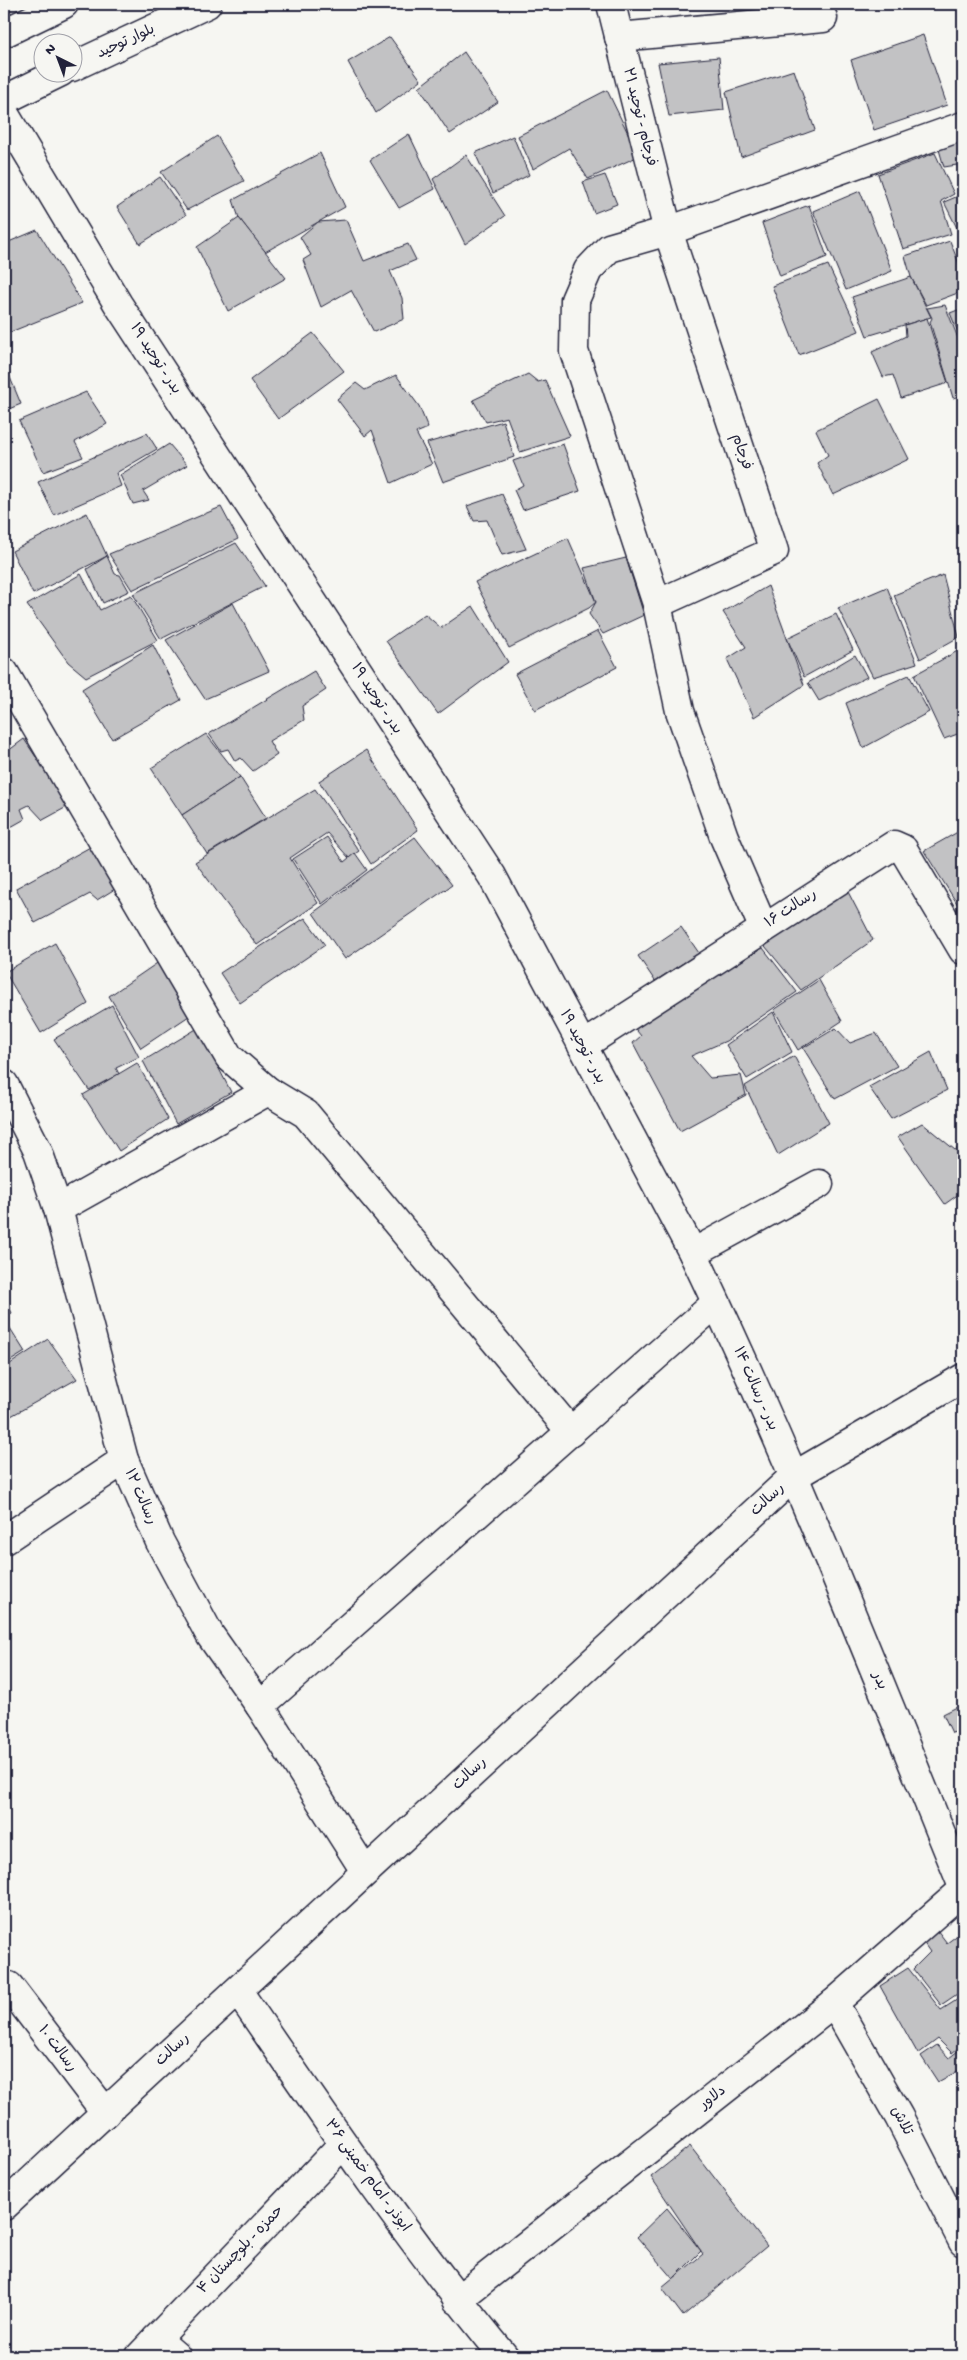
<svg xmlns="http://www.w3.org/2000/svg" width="967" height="2360" viewBox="0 0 967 2360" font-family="'Gochi Hand','Playpen Sans Arabic',sans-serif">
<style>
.building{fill:#c2c2c4;stroke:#22223b}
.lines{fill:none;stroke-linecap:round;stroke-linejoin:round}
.minor-casing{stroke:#22223b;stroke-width:31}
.tertiary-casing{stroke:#22223b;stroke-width:31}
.secondary-casing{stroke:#22223b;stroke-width:31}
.minor{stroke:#f6f6f2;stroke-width:28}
.tertiary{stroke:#f6f6f2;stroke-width:28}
.secondary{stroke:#f6f6f2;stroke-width:28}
.labels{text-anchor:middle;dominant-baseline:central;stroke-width:5;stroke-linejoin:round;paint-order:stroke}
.street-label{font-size:15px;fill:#22223b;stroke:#f6f6f2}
</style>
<rect width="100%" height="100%" fill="#f6f6f2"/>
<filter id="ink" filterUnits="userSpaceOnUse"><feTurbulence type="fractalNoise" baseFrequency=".02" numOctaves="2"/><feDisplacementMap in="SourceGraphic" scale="10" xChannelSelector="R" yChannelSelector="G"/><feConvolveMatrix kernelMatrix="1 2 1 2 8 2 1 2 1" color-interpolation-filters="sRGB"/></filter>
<g filter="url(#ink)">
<g class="building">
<path d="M923,35L947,105L874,130L851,60Z"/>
<path d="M390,37L421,80L376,113L348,62Z"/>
<path d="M464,52L498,102L450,134L419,87Z"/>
<path d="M719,57L724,110L669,116L658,63Z"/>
<path d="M794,70L815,130L741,157L726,92Z"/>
<path d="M607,90L639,156L588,179L569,148L533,169L518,136Z"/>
<path d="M409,134L435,189L399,208L370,160Z"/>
<path d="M217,136L244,181L187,210L161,172Z"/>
<path d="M513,136L529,175L493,193L475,153Z"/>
<path d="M963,139V181L957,165L944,167L938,146Z"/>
<path d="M320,153L345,207L265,252L239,218L233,200Z"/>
<path d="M935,153L954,194L941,201L951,234L903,249L878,174Z"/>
<path d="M466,155L505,216L465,244L433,179Z"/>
<path d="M605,175L617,204L594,213L583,182Z"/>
<path d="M160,177L186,215L140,244L117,207Z"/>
<path d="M860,191L892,271L846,290L813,211Z"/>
<path d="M963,194V240L944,202Z"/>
<path d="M809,205L827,257L780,276L762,223Z"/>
<path d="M239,218L286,278L228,311L197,247Z"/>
<path d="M346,220L364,261L408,244L416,260L390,271L402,298L404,319L374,332L351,290L321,307L303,260L311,255L300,237L318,222Z"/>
<path d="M37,230L82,303L8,333L4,325V244Z"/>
<path d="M950,241L963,274V291L926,305L911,277L905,256Z"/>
<path d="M828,265L859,331L799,355L772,286Z"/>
<path d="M911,277L931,317L867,336L852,297Z"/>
<path d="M945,305L963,351V395L953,398L930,322L932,318L927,308Z"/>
<path d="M963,308V344L950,313Z"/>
<path d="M927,318L948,383L901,398L893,375L883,377L872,352L906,336L905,325Z"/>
<path d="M313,333L344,371L278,419L250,380Z"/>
<path d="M4,363L21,404L4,411Z"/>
<path d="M528,374L538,382L545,380L570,436L520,452L507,417L486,422L473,400Z"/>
<path d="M396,375L419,406L428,428L416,433L432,464L391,483L372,430L365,436L337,399L356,383L365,390Z"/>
<path d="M86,392L107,424L75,442L83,457L43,472L19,421Z"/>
<path d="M879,399L909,459L833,495L817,463L828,455L816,430Z"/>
<path d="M503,421L514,457L443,482L427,443Z"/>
<path d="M147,433L157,449L116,473L121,486L54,515L38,482Z"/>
<path d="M169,444L187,465L143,491L149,500L133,504L120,475Z"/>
<path d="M563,444L580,491L523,510L514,490L523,485L513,461Z"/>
<path d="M502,494L526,549L502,555L487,520L474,521L467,506Z"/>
<path d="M221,507L238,539L132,590L109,554Z"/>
<path d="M87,513L107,556L33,594L12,551Z"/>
<path d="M568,538L596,602L589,608L509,648L475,582Z"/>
<path d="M236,543L265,586L161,639L133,594Z"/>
<path d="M107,556L115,574L120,575L129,591L103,603L87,569Z"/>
<path d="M626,558L644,615L603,634L589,614L596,602L584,568Z"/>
<path d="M81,574L100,610L131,595L158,640L86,677L68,662L27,605Z"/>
<path d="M943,575L959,637L920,659L894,595Z"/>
<path d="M768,586L804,685L754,717L727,659L746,647L723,612Z"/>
<path d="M887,587L917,663L873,677L838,608Z"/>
<path d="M233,603L269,671L205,699L166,640Z"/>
<path d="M473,606L508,662L438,714L386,641L425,614L441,628Z"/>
<path d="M836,614L853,650L804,677L787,638Z"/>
<path d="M598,631L617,667L535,710L515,674Z"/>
<path d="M153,645L181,700L112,739L82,689Z"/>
<path d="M963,648V732L944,739L914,675Z"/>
<path d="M855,655L867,677L819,701L808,683Z"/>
<path d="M314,671L326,690L302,706L304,720L269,741L277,755L253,771L241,758L235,761L228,749L221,751L209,734Z"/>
<path d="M909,675L929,712L863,748L846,703Z"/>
<path d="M206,734L240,777L182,815L151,768Z"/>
<path d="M24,739L36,757L46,751L76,802L43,820L29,805L21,809L25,819L9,828L4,821V754Z"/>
<path d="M366,750L418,830L371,864L319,781Z"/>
<path d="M240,777L266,818L207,854L182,815Z"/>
<path d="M315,789L359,851L349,858L327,833L290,858L318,903L257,945L195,862Z"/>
<path d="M963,829V913L924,851Z"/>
<path d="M327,837L344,862L355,853L367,870L322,904L293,859Z"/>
<path d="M415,837L452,885L345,959L313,913Z"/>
<path d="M92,846L123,884L97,900L90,894L35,923L16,888Z"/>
<path d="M846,888L873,940L801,990L765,946Z"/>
<path d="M305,918L325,945L240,1003L220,973Z"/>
<path d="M681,927L699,953L655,981L638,956Z"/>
<path d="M55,943L88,1004L41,1033L5,972Z"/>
<path d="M763,948L797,992L726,1041L691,1056L710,1078L741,1075L746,1095L680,1131L633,1043L641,1036L633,1026Z"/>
<path d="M166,957L198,1010L141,1048L109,996Z"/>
<path d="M819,980L842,1021L798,1050L774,1010Z"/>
<path d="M112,1005L139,1057L116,1068L119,1074L89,1090L54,1039Z"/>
<path d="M773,1012L792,1052L747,1079L726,1045Z"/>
<path d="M198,1028L231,1092L176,1124L143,1061Z"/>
<path d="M836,1028L850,1043L876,1033L897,1066L835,1099L803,1048Z"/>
<path d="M931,1052L947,1090L891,1119L869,1087Z"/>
<path d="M794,1056L829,1123L778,1155L745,1086Z"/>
<path d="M137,1063L168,1119L119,1151L83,1095Z"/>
<path d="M922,1123L955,1150L963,1144V1191L945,1204L898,1137Z"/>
<path d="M4,1296L12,1313L4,1318Z"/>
<path d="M5,1320L25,1352L4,1365V1321Z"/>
<path d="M48,1339L77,1379L11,1416L4,1405V1368Z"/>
<path d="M963,1704V1730L952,1733L943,1714Z"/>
<path d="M937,1930L947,1943L963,1931V1990L941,2005L913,1969L930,1952L923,1942Z"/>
<path d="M908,1968L941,2010L963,1996V2044L952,2053L938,2039L918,2054L880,1986Z"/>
<path d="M937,2045L949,2058L963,2047V2068L938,2082L921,2056Z"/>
<path d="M690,2146L767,2246L683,2316L662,2288L703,2254L651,2177Z"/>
<path d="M667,2208L701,2251L673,2279L637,2237Z"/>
</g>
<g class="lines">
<g class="minor-casing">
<g id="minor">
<path d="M611,4L668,231L774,551L657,604"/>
<path d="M619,37L823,18"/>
<path d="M4,113L118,304L492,876L693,1253C792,1460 876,1674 963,1887"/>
<path d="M4,672L229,1057L268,1091L306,1114L571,1432"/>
<path d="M763,927L724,837L680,711L657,604L574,351L575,300L588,270L609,248L668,231L963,126"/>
<path d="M582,1046L894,845L903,849L963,950"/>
<path d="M4,1084L38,1151L58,1209L124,1460L160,1542L210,1635L260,1706L365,1871"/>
<path d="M58,1209L268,1091"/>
<path d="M693,1253L819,1184"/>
<path d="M4,1540L124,1460"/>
<path d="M260,1706L716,1303"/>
<path d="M9,1986L106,2113"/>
<path d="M834,2003L899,2117L963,2242"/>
<path d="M457,2300L834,2003L963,1890"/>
<path d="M156,2339L176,2356"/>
<path d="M140,2356L342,2145"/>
</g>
</g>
<g class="tertiary-casing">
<g id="tertiary">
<path d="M238,1991C323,2115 408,2240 504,2356"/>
<path d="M4,2206L794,1476L963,1378"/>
</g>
</g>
<g class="secondary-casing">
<g id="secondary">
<path d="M4,33L64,4"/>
<path d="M72,67L207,4"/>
<path d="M4,100L61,72"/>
</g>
</g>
<use href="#minor" class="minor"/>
<use href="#tertiary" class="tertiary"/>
<use href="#secondary" class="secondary"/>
</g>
</g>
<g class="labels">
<g class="street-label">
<text transform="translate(126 42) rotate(-25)">بلوار توحید</text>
<text transform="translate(639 117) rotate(76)">فرجام - توحید ۲۱</text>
<text transform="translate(155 359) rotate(57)">بدر - توحید ۱۹</text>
<text transform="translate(741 452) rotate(72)">فرجام</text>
<text transform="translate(376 699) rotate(57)">بدر - توحید ۱۹</text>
<text transform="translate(791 909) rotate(-33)">رسالت ۱۶</text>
<text transform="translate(582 1047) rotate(62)">بدر - توحید ۱۹</text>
<text transform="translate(755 1389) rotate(66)">بدر - رسالت ۱۴</text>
<text transform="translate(140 1497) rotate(66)">رسالت ۱۲</text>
<text transform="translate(768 1500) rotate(-43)">رسالت</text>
<text transform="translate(879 1681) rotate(68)">بدر</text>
<text transform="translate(470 1774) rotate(-43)">رسالت</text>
<text transform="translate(57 2049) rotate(53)">رسالت ۱۰</text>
<text transform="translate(173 2050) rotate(-43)">رسالت</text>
<text transform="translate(713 2098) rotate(-38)">دلاور</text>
<text transform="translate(901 2121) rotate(62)">تلاش</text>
<text transform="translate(367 2176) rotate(54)">ابوذر - امام خمینی ۳۶</text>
<text transform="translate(241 2250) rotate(-46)">حمزه - بلوچستان ۴</text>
</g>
</g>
<rect width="967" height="2360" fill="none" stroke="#f6f6f2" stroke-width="20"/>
<rect x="10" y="10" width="947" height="2340" fill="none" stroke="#22223b" stroke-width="2" filter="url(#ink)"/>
<g transform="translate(58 58) rotate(318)"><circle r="24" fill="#f6f6f2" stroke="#a1a1a9"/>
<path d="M0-4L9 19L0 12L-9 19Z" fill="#22223b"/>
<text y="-8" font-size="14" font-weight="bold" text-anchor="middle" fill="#22223b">N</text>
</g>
</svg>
